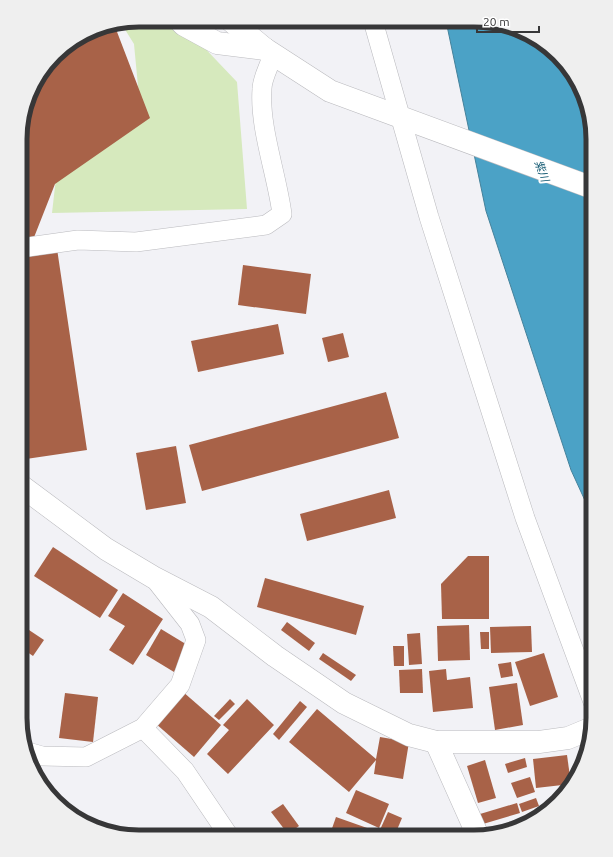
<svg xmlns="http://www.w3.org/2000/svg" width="613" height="857" viewBox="0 0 613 857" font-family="Ubuntu,'Noto Sans JP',sans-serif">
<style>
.green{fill:#d6e9bd}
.water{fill:#4ba2c6;stroke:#45829b}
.building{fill:#a86248}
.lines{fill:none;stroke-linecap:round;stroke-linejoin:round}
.street-casing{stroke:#bababe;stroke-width:20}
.secondary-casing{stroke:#bababe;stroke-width:23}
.highway-casing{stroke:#bababe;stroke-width:23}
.street{stroke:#fff;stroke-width:19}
.secondary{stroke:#fff;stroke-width:22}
.highway{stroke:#fff;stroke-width:22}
.labels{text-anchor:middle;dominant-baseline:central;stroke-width:4;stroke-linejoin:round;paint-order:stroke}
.water-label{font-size:11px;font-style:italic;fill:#0a536d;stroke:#fff}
.rim{fill:none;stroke:#373738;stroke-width:5}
</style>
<rect width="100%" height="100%" fill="#f2f2f6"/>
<path class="green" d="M139,20H178L237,82L247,209L52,213L56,178L140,107L134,44L121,23Z"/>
<path class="water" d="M446,21H490L546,44L581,86L593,139V518L571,470L486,211Z"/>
<g class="building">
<path d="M114,24L150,118L55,184L31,245L56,242L87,450L26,459L21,423V123L36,80L61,49L100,26Z"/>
<path d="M243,265L311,274L306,314L238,305Z"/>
<path d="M278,324L284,354L198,372L191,341Z"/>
<path d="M343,333L349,357L328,362L322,338Z"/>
<path d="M386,392L399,438L202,491L189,445Z"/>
<path d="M176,446L186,503L146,510L136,453Z"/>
<path d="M389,490L396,518L307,541L300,514Z"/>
<path d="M53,547L118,590L100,618L34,576Z"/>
<path d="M468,556H489V619H442L441,584Z"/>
<path d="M265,578L364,606L356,635L257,607Z"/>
<path d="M123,593L163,619L133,665L109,650L125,626L108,616Z"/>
<path d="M287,622L315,643L309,651L281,630Z"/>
<path d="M20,624L44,640L33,656L20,647Z"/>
<path d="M469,625L470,660L438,661L437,626Z"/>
<path d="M531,626L532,652L491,653L490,627Z"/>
<path d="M161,629L189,646L174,672L146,655Z"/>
<path d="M480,632H489V649H481Z"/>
<path d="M420,633L422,664L409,665L407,634Z"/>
<path d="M393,646H404V666H394Z"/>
<path d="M323,653L356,675L351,681L319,659Z"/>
<path d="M544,653L558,697L530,706L515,662Z"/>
<path d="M511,662L513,676L501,678L498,664Z"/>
<path d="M422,669L423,693H400L399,670Z"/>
<path d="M446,669L447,680L470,677L473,708L433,712L429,671Z"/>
<path d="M517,683L523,725L495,730L489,687Z"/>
<path d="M182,691L221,725L194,757L155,723Z"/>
<path d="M65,693L98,697L93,742L59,738Z"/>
<path d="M230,699L235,704L219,720L214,716Z"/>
<path d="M247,699L274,725L228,774L207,754L229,730L223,725Z"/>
<path d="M300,701L307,707L279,740L273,734Z"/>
<path d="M317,709L376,759L380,737L409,742L403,779L374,774L376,760L349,792L289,742Z"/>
<path d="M567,755L571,784L536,788L533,759Z"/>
<path d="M525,758L527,767L508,773L505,764Z"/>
<path d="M485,760L496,798L478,803L467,766Z"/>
<path d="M530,777L535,792L517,798L511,783Z"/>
<path d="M356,790L389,804L379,828L346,813Z"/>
<path d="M536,798L539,806L522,812L519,804Z"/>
<path d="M517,803L520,813L483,824L480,814Z"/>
<path d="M283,804L299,826L288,834L271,812Z"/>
<path d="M388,812L402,818L394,837L379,832Z"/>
<path d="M336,817L370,829L367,837H329Z"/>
<path d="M400,828L413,834L411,837H397Z"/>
</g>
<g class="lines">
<g class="street-casing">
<g id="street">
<path d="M373,21L429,217L525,518L593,702"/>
<path d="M21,248L78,240L136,242L266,225L282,214C277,175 259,127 262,89C262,78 270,65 273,54"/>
<path d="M143,728L185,771L229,836"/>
<path d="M28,752L42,756L86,757L143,728L180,685L196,640L190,624L154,578"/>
</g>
</g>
<g class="secondary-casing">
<g id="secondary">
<path d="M230,20L265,49L330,91L593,188"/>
<path d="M20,485L106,549L153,577L211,607L275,656L344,703L409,735L436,742H539L568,738L592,728"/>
<path d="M436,742L478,836"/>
</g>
</g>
<g class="highway-casing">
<path id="highway" d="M179,20L184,25L217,43L265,49"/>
</g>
<use href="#street" class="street"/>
<use href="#secondary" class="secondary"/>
<use href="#highway" class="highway"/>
</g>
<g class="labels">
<g class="water-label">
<text transform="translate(542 171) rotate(70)">紫川</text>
</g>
</g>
<path d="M0 0H613V857H0ZM139 27H474A112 112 0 0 1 586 139V718A112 112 0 0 1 474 830H139A112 112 0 0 1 27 718V139A112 112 0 0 1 139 27Z" fill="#efefef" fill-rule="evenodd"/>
<path class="rim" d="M139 27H474A112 112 0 0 1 586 139V718A112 112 0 0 1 474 830H139A112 112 0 0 1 27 718V139A112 112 0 0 1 139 27Z"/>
<path d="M477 26v6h62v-6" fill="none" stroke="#373738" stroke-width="2"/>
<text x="483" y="26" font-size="12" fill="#373738" stroke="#ffffff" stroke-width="3" paint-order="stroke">20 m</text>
</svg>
